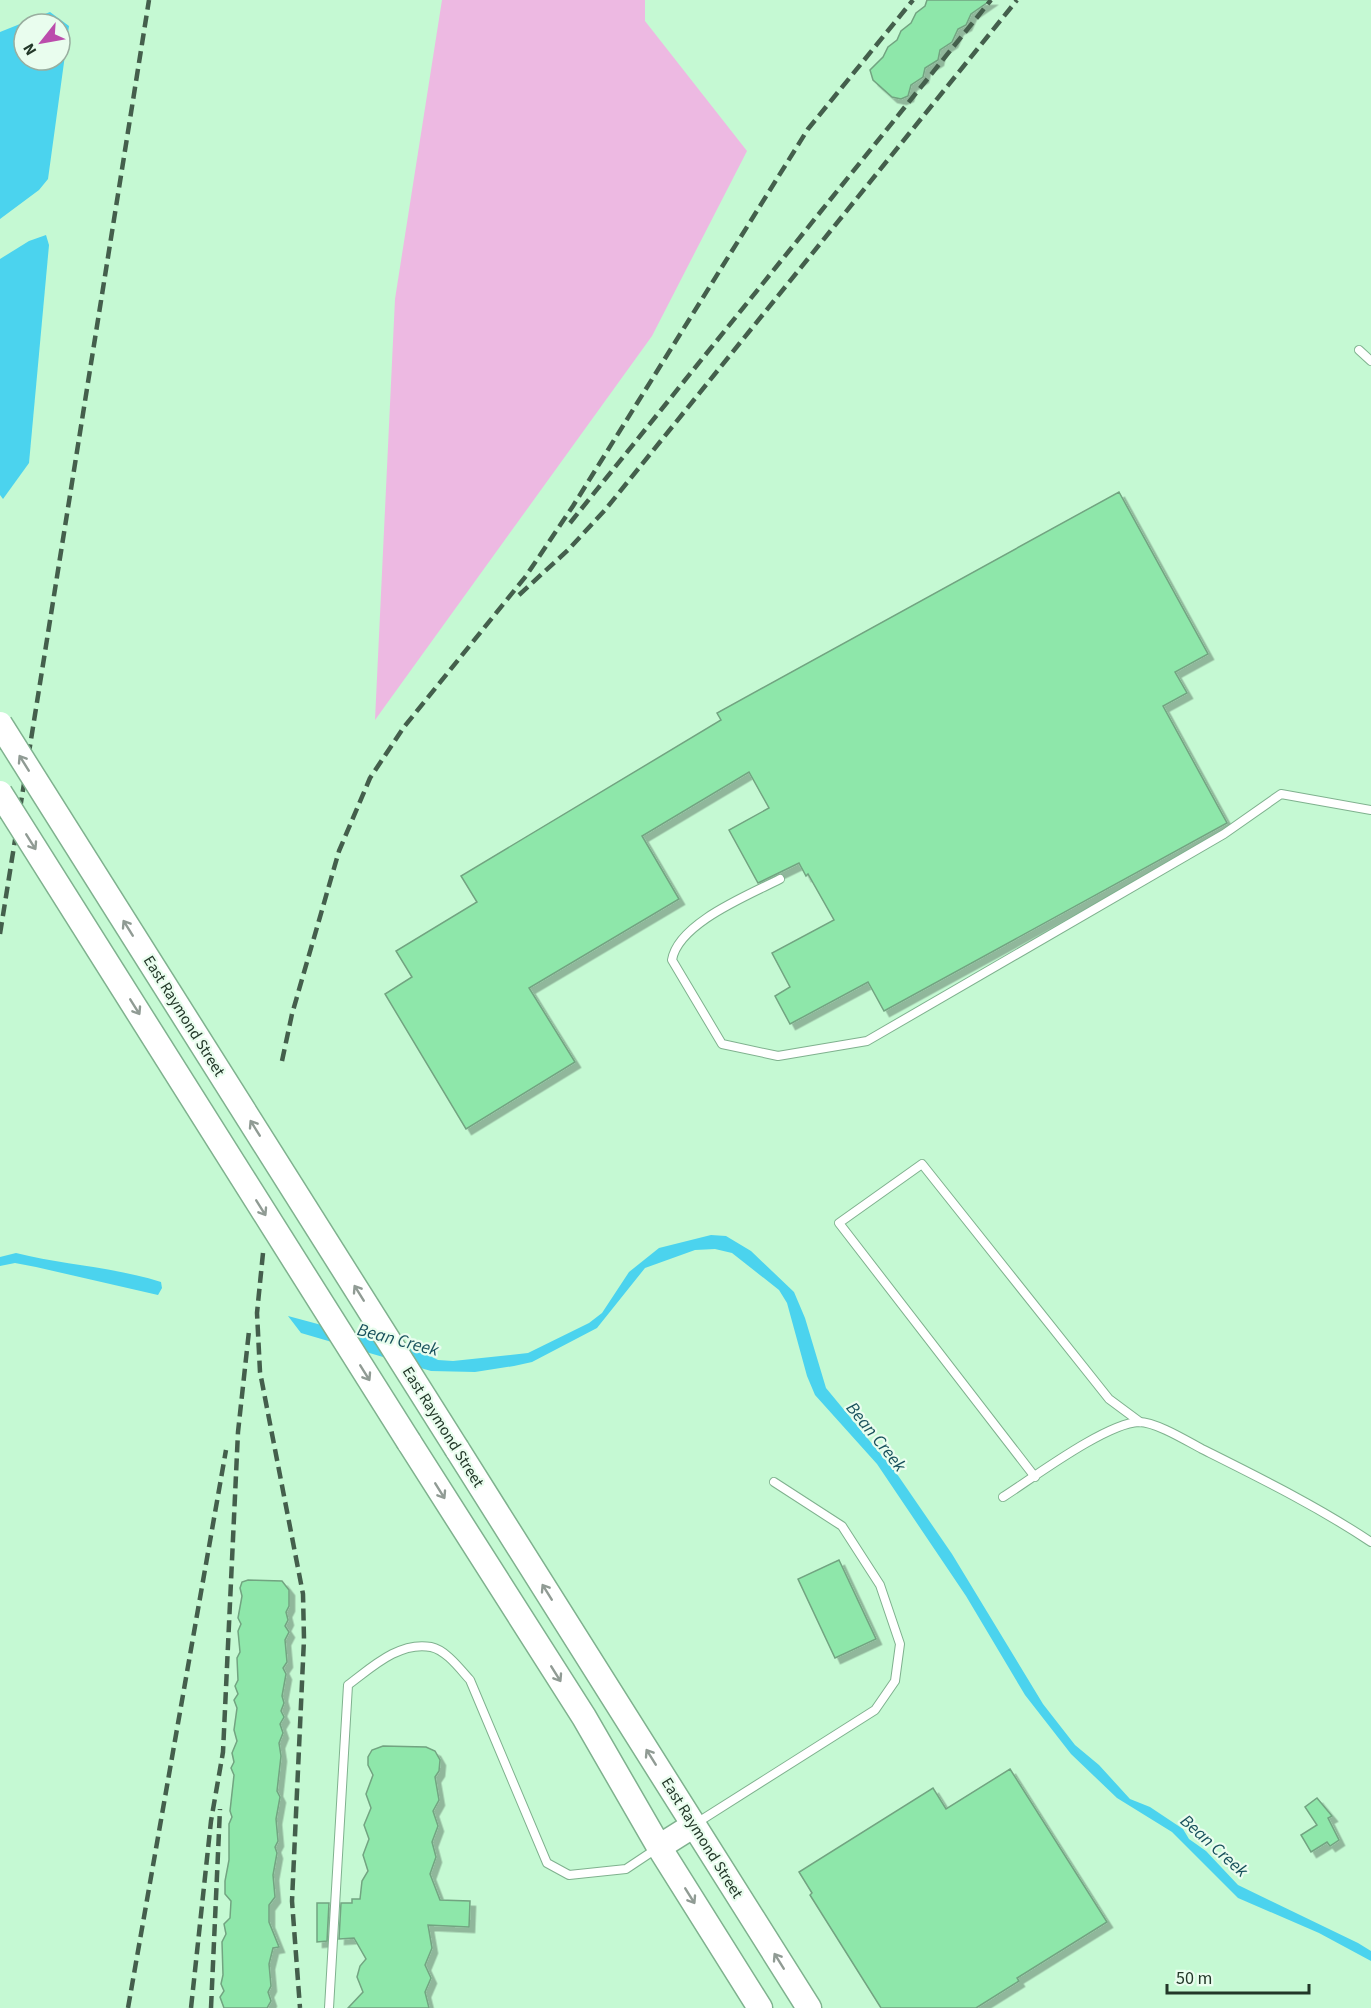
<svg xmlns="http://www.w3.org/2000/svg" width="1371" height="2008" viewBox="0 0 1371 2008" font-family="'Source Sans 3',sans-serif">
<style>
.green{fill:#edb9e2}
.water{fill:#4bd3ee;fill-rule:evenodd}
.building{fill:#8ee7aa;stroke:#72a481;stroke-width:1.5;filter:url(#shadow)}
.lines{fill:none;stroke-linecap:round;stroke-linejoin:round}
.service-casing{stroke:#7fb18e;stroke-width:10}
.primary-casing{stroke:#7fb18e;stroke-width:27}
.service{stroke:#fff;stroke-width:8}
.primary{stroke:#fff;stroke-width:24}
.rail{stroke:#445f4c;stroke-width:4.5;stroke-dasharray:12 6;stroke-linecap:butt}
.primary-bridge-casing{stroke:#7fb18e;stroke-width:27;stroke-linecap:butt}
.primary-bridge{stroke:#fff;stroke-width:24}
.oneway{stroke:#909b94}
.labels{text-anchor:middle;dominant-baseline:central;stroke-width:4.5;stroke-linejoin:round;paint-order:stroke}
.street-label{font-size:16px;fill:#223728;stroke:#e9fdee}
.water-label{font-size:18px;font-style:italic;fill:#18515c;stroke:#e9fdee}
</style>
<defs>
<filter id="shadow"><feDropShadow dx="5.5" dy="5.5" stdDeviation="0" flood-color="#0004"/></filter>
</defs>
<rect width="100%" height="100%" fill="#c5f9d3"/>
<path class="green" d="M442,0H645V21L747,151L652,336L375,720L395,299Z"/>
<g class="water">
<path d="M50,12L69,26L48,179L39,190L0,219V32ZM24,24H60V60H24Z"/>
<path d="M46,235L49,245L29,463L3,499L0,495V259L29,241Z"/>
<path d="M711,1235L726,1236L751,1251L794,1292L805,1318L826,1388L897,1474L952,1554L1043,1704L1075,1745L1099,1765L1130,1799L1150,1807L1183,1829L1189,1839L1206,1851L1238,1885L1358,1943L1371,1951V1961L1319,1933L1238,1898L1172,1832L1117,1798L1071,1754L1025,1695L966,1596L877,1464L815,1395L807,1376L787,1303L779,1290L732,1253L715,1249L695,1250L645,1268L597,1328L532,1362L514,1366L475,1372L431,1371L301,1333L288,1316L422,1352L438,1360L453,1361L528,1353L589,1323L602,1313L629,1272L659,1248Z"/>
<path d="M16,1253C64,1265 114,1267 161,1282L162,1288L158,1295L36,1267L15,1263L0,1266V1257Z"/>
</g>
<g class="building">
<path d="M927,0H991L971,14L966,25L958,29L952,42L940,50L938,60L925,68L923,77L911,85L908,96L901,99L892,97L873,80L870,70L883,57L888,47L897,40L901,31L911,23L916,13L925,6Z"/>
<path d="M1119,492L1208,654L1175,672L1187,693L1163,706L1227,823L884,1011L868,982L790,1024L775,996L790,987L772,953L834,920L808,874L806,876L799,863L758,883L729,830L769,808L749,772L642,836L679,899L529,988L575,1062L466,1129L385,994L412,977L396,951L477,902L461,876L721,720L717,713Z"/>
<path d="M839,1560L876,1639L835,1658L798,1579Z"/>
<path d="M248,1580L282,1581L289,1590V1606L286,1612L288,1620L285,1626L289,1632L285,1640L287,1662L283,1668L286,1674L282,1696L284,1703L281,1711L284,1717L280,1724L283,1733L279,1743L281,1756L277,1791L280,1797L276,1819L278,1841L275,1847L277,1853L273,1875L275,1897L269,1905V1922L279,1947L273,1948L269,1964L271,1986L268,1992L271,2001L267,2008H224L220,1997L224,1991L221,1984L223,1975L222,1942L226,1934L224,1924L230,1918L231,1901L225,1894V1881L229,1860V1824L232,1817L230,1811L234,1775L231,1768L234,1762L232,1753L237,1741L234,1730L237,1708L234,1700L238,1694L235,1686L238,1680L237,1658L240,1652L238,1631L241,1624L238,1618L242,1596L240,1588L242,1582Z"/>
<path d="M383,1746L426,1747L435,1751L440,1760L439,1771L435,1777L439,1800L433,1811L438,1826L432,1842L436,1857L430,1874L440,1900L470,1901L469,1927L428,1925L432,1948L425,1965L431,1978L425,1992L429,2008H348L363,1992L357,1977L360,1966L366,1959L354,1938L339,1939L341,1903H352V1899H360L362,1881L368,1871L363,1855L369,1839L364,1825L371,1808L366,1794L373,1775L368,1765V1757L372,1750Z"/>
<path d="M1010,1769L1107,1922L1017,1978L1019,1981L976,2008H881L810,1895L812,1893L799,1872L933,1788L946,1809Z"/>
<path d="M1317,1798L1332,1816L1328,1818L1339,1840L1330,1846L1327,1842L1311,1852L1301,1835L1317,1825L1305,1807Z"/>
<path d="M317,1903H329L327,1941L317,1942Z"/>
</g>
<g class="lines">
<g class="service-casing">
<g id="service">
<path d="M1359,350L1371,361"/>
<path d="M780,879C749,895 678,923 672,960L722,1044L778,1056L867,1041L1224,834L1281,794L1371,810"/>
<path d="M1035,1477L839,1223L922,1164L1109,1399L1140,1422"/>
<path d="M1003,1497C1033,1478 1106,1423 1139,1422C1156,1422 1187,1441 1202,1449C1260,1478 1317,1506 1371,1542"/>
<path d="M695,1824L875,1710L895,1681L900,1644L880,1585L842,1526L774,1482"/>
<path d="M329,2008L348,1685C371,1668 399,1641 431,1647C446,1650 460,1669 470,1680L547,1863L569,1875L626,1869L656,1849"/>
</g>
</g>
<g class="primary-casing">
<g id="primary">
<path d="M409,1442L584,1717L659,1847L760,2008"/>
<path d="M457,1449L809,2008"/>
<path d="M659,1847L694,1825"/>
</g>
</g>
<use href="#service" class="service"/>
<use href="#primary" class="primary"/>
<g class="rail">
<path d="M570,523L991,0"/>
<path d="M519,595L568,550L605,510L1017,0"/>
<path d="M0,934L149,0"/>
<path d="M282,1061L292,1014L339,851L370,778L404,727L526,576L573,506L808,129L913,0"/>
<path d="M263,1253L257,1313L260,1372L303,1594L304,1639L292,1901L300,2008"/>
<path d="M128,2008L226,1450"/>
<path d="M191,2008L211,1821L223,1752L238,1432L249,1331"/>
<path d="M211,2008L220,1809"/>
</g>
<g class="primary-bridge-casing">
<g id="primary-bridge">
<path d="M0,724L457,1449"/>
<path d="M0,793L409,1442"/>
</g>
</g>
<use href="#primary-bridge" class="primary-bridge"/>
</g>
<defs><path id="oneway-shaft" d="M-6 0H5M1.5-3L5.5 0L1.5 3" fill="none" stroke-width="1.6" stroke-linecap="round" stroke-linejoin="round" transform="scale(1.5)"/></defs>
<g class="oneway">
<use href="#oneway-shaft" transform="translate(24 763) rotate(-122)"/>
<use href="#oneway-shaft" transform="translate(31 842) rotate(58)"/>
<use href="#oneway-shaft" transform="translate(128 928) rotate(-122)"/>
<use href="#oneway-shaft" transform="translate(135 1007) rotate(58)"/>
<use href="#oneway-shaft" transform="translate(255 1128) rotate(-122)"/>
<use href="#oneway-shaft" transform="translate(261 1208) rotate(58)"/>
<use href="#oneway-shaft" transform="translate(359 1293) rotate(-122)"/>
<use href="#oneway-shaft" transform="translate(365 1373) rotate(58)"/>
<use href="#oneway-shaft" transform="translate(440 1491) rotate(58)"/>
<use href="#oneway-shaft" transform="translate(547 1592) rotate(-122)"/>
<use href="#oneway-shaft" transform="translate(556 1674) rotate(58)"/>
<use href="#oneway-shaft" transform="translate(651 1757) rotate(-122)"/>
<use href="#oneway-shaft" transform="translate(690 1896) rotate(58)"/>
<use href="#oneway-shaft" transform="translate(779 1961) rotate(-122)"/>
</g>
<g class="labels">
<g class="street-label">
<text transform="translate(184 1016) rotate(58)">East Raymond Street</text>
<text transform="translate(443 1427) rotate(58)">East Raymond Street</text>
<text transform="translate(702 1838) rotate(58)">East Raymond Street</text>
</g>
<g class="water-label">
<text transform="translate(398 1340) rotate(15)">Bean Creek</text>
<text transform="translate(876 1437) rotate(51)">Bean Creek</text>
<text transform="translate(1214 1846) rotate(42)">Bean Creek</text>
</g>
</g>
<g transform="translate(42 42) rotate(239)"><circle r="28" fill="#e9fdee" stroke="#99ae9f" stroke-width="1.5"/>
<path d="M0-4.5L10 22L0 15L-10 22Z" fill="#bb4dac"/>
<text y="-9" font-size="16" font-weight="bold" text-anchor="middle" fill="#223728">N</text>
</g>
<path d="M1167 1984v9h142v-9" fill="none" stroke="#223728" stroke-width="3"/>
<text x="1176" y="1984" font-size="18" fill="#223728" stroke="#e9fdee" stroke-width="4.5" paint-order="stroke">50 m</text>
</svg>
